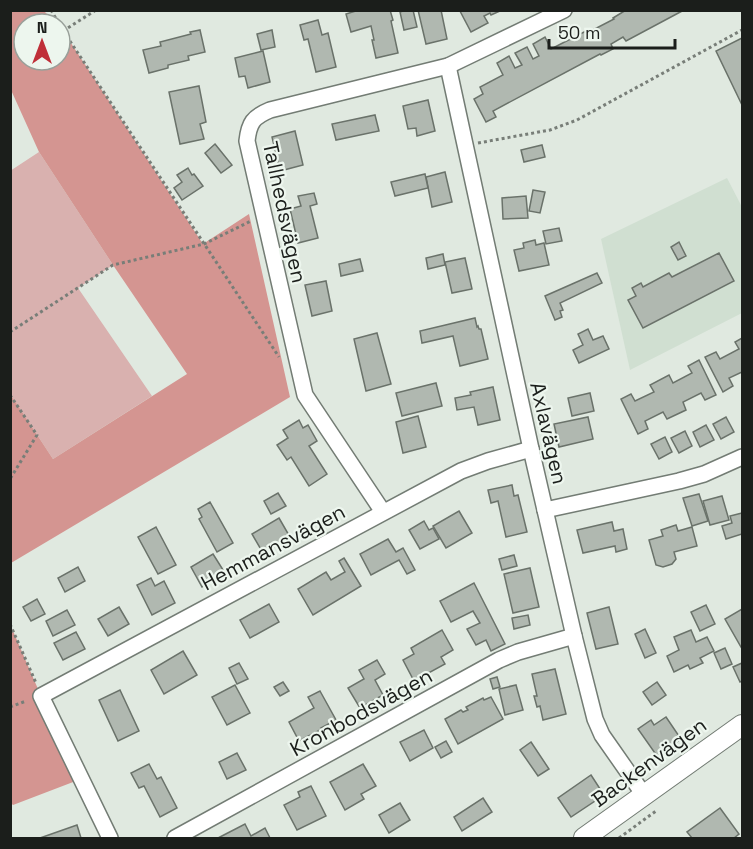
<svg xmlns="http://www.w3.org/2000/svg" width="753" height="849" viewBox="0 0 753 849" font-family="'Space Grotesk',sans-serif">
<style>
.built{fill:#d0dfd1}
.green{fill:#d9b1af}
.forest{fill:#d49591}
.building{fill:#b0b8b0;stroke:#6a726a;stroke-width:1.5}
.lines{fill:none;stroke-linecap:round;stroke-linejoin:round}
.minor-casing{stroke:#737c74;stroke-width:18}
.tertiary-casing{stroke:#737c74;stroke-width:22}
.path{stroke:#787e78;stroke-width:3;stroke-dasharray:3 3;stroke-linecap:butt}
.minor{stroke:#fff;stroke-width:15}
.tertiary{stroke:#fff;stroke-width:20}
.labels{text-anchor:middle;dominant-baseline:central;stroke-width:4.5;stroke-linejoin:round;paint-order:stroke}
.street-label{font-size:21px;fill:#1b1e1b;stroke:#edf6ee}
</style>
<rect width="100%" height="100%" fill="#e0e9e0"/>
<path class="built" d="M727,178L742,207V313L630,370L601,239Z"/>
<path class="green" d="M39,152L113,265L78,288L152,396L53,459L11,395L10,171Z"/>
<g class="forest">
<path d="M11,10L44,11L57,24H24V60H60V28L63,31L203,244L249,214L290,397L11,563V395L53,459L187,374L113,265L39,152L11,90Z"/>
<path d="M10,624L41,696L81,779L13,805L10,802Z"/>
</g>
<g class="building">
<path d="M359,10H390L393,20L391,21L398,53L376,58L372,40H374L371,26L351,32L346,14Z"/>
<path d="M406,10H413L417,27L404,30L400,12Z"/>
<path d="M418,10H441L447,39L426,44Z"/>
<path d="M462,10H500V11L491,15L490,13L484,16L488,23L471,32L460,11Z"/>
<path d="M626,10H684L626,41L623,37L611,44L613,49L601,55L600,54L493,111L496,117L486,122L474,99L483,94L480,87L503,75L497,63L509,56L515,68L522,65L515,53L527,47L533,59L539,56L533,44L545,37L551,49L588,30L589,32L614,19L613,18Z"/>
<path d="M318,20L322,35L328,33L336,67L316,72L308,39L304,40L300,25Z"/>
<path d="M200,30L205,52L188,56L189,60L168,65V68L149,73L143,50L161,46L160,42L191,34L190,32Z"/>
<path d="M272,30L275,47L261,50L257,34Z"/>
<path d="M742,38V105L716,51Z"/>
<path d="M263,51L270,82L248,88L245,76L239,77L235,58Z"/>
<path d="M199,86L206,122L200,124L204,139L180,144L169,92Z"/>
<path d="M428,100L435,131L417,136L416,128L408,129L403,106Z"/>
<path d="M375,115L379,131L336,140L332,124Z"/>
<path d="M295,131L303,165L280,171L272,137Z"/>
<path d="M215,144L232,165L221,173L205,153Z"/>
<path d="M542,145L545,157L524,162L521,150Z"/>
<path d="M188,168L192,175L194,174L203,186L182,200L174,188L182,182L177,175Z"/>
<path d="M445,172L452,202L432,207L426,177Z"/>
<path d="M425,174L428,188L395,196L391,182Z"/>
<path d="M533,190L545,192L540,213L529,211Z"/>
<path d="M314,193L317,204L310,206L318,238L298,243L290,209L301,206L298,196Z"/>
<path d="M526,196L528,218L503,219L502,198Z"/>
<path d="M559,228L562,241L546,244L543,231Z"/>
<path d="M535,240L536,245L544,243L549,265L519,271L514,250L524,248L523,243Z"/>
<path d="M679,242L686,256L678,260L671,247Z"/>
<path d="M719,253L734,281L643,328L628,300L636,296L632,288L641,283L643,287L669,273L672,277Z"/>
<path d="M443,254L445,265L428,269L426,258Z"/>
<path d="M465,258L472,289L452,293L445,262Z"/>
<path d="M360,259L363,271L341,276L339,264Z"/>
<path d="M597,273L602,283L560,303L563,310L560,311L562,317L555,320L545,296Z"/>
<path d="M326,281L332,311L312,316L305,285Z"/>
<path d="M475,318L477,327L478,326L479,329H481L488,359L460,366L453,336L422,343L420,331Z"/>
<path d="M588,329L593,340L603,336L609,349L579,363L573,350L583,345L578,334Z"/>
<path d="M377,333L391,384L366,391L354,339Z"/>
<path d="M742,338V372L729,378L733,386L723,392L705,357L716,352L720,359L739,349L735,342Z"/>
<path d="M699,360L716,395L705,400L701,393L683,402L686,410L667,419L663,412L645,421L648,429L638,434L621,399L631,394L635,401L654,392L650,385L669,375L673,383L692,373L688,366Z"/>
<path d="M436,383L442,406L402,416L396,393Z"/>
<path d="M493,387L500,420L478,425L474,407L457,410L455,398L471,395L470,392Z"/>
<path d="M590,393L594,411L572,416L568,398Z"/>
<path d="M418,416L426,447L403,453L396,422Z"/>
<path d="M588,417L593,439L559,447L554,424Z"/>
<path d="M726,417L734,432L721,439L713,424Z"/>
<path d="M299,420L303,428L308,425L317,441L309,446L327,474L309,486L291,457L287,460L277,445L288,438L283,430Z"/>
<path d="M706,425L714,440L700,447L693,432Z"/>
<path d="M685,431L692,446L679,453L671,438Z"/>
<path d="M665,437L672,452L659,459L651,444Z"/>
<path d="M512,485L514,496L518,495L527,532L506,537L498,501L491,503L488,490Z"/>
<path d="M278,493L286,506L271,514L264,501Z"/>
<path d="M699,494L708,521L692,526L683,498Z"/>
<path d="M722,496L729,520L710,525L703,501Z"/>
<path d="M210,502L233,543L217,552L199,519L202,517L198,509Z"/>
<path d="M459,511L472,533L446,548L433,526Z"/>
<path d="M742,513V534L726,539L722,526L732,523L730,516Z"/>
<path d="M279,518L290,537L263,553L252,534Z"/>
<path d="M424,521L429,530L433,528L439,539L420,549L409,530Z"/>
<path d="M612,522L614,531L623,529L627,549L616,552L615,546L583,553L577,530Z"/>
<path d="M676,525L678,531L692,527L697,546L674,552L676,559L672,564L663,567L656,565L649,540L663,536L661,530Z"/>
<path d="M156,527L176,565L158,574L138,537Z"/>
<path d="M388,539L396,552L403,548L415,570L407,574L399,560L371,575L360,554Z"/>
<path d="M213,554L225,573L202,587L191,567Z"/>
<path d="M514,555L517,566L502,570L499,559Z"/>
<path d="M344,558L361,586L313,615L298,589L326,572L331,580L345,572L339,561Z"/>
<path d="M78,567L85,581L65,592L58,578Z"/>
<path d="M530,568L539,607L513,613L504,574Z"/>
<path d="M151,578L155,586L164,581L175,603L152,615L137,585Z"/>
<path d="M474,583L505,644L491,651L486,640L476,645L467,629L480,623L473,611L451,622L440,601Z"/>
<path d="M37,599L45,614L31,621L23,607Z"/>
<path d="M269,604L279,622L250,638L240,620Z"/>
<path d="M706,605L715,624L700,631L691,612Z"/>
<path d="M119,607L129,624L108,636L98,619Z"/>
<path d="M609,607L618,644L596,649L587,613Z"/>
<path d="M742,609V646L741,647L725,619Z"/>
<path d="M67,610L75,625L53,636L46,621Z"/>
<path d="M528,615L530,625L514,629L512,618Z"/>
<path d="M645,629L656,653L645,658L635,634Z"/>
<path d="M442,630L453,650L441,657L445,664L414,681L403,660L414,654L411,648Z"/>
<path d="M691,630L696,642L707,637L714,651L700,658L703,663L690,669L688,665L674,672L667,656L679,650L674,637Z"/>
<path d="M76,632L85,649L63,660L54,643Z"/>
<path d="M725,648L732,664L721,669L714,653Z"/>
<path d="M183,651L197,675L164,694L151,670Z"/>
<path d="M377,660L385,674L375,680L383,695L360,708L348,688L364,679L359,670Z"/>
<path d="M239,663L248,679L237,684L229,668Z"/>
<path d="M742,663V681L740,682L733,667Z"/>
<path d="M555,669L566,714L543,720L540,706L537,707L534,696H537L532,674Z"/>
<path d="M497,677L500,687L493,689L490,679Z"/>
<path d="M283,682L289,691L280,696L274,687Z"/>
<path d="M657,682L666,695L652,705L643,692Z"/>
<path d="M235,685L250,713L227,725L212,697Z"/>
<path d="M516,685L523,710L505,715L499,689Z"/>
<path d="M120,690L139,731L118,741L99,700Z"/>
<path d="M320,691L336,720L321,728L322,729L299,741L289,722L314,708L308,697Z"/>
<path d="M491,697L503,719L458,744L445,719L461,710L463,712L468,710L466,707L483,698L484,700Z"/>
<path d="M666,717L681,739L657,756L638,729L651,720L654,725Z"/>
<path d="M424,730L433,748L410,761L400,742Z"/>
<path d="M446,741L452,752L441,758L435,747Z"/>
<path d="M531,742L549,769L538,776L520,750Z"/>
<path d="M237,753L246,770L227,779L219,762Z"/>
<path d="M149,764L157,779L161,777L177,808L160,817L144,786L139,788L131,773Z"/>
<path d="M363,764L376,786L361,794L364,799L345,810L330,782Z"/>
<path d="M591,775L604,795L571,817L558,798Z"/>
<path d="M311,786L326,816L297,830L284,805L300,797L298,792Z"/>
<path d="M483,798L492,812L462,831L454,817Z"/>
<path d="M400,803L410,820L389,833L379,815Z"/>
<path d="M720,808L739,834L734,838H692L687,832Z"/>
<path d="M245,824L251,836L265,828L270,838H218Z"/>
<path d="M77,825L81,838H40Z"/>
</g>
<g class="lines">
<g class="minor-casing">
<g id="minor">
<path d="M448,66L531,449L574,636L595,719L602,735L644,795"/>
<path d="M545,510L679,481L704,474L742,457"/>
<path d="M383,512L305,395L247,141C249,123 253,117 270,110L448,66L564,10"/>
<path d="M110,838L41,696L461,471L488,461L531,449"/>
<path d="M175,838L499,660L518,652L574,636"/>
</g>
</g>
<g class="tertiary-casing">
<path id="tertiary" d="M584,838L742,725"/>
</g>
<g class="path">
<path d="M51,10L59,24"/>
<path d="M60,26L279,357"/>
<path d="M63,31L96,10"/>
<path d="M478,143L550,130L577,120L742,30"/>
<path d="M10,332L113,265L204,244L251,221"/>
<path d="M10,395L37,435L10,479"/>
<path d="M10,624L36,683"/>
<path d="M10,707L26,701"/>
<path d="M619,838L656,811"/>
</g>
<use href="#minor" class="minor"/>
<use href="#tertiary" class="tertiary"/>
</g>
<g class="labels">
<g class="street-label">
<text transform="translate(285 212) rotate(78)">Tallhedsvägen</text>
<text transform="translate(549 433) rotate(77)">Axlavägen</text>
<text transform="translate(273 547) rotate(-28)">Hemmansvägen</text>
<text transform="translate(361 712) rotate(-29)">Kronbodsvägen</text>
<text transform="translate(649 762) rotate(-36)">Backenvägen</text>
</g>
</g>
<rect width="753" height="849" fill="none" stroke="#1b1e1b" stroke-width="24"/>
<g transform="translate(42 42)"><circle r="28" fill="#edf6ee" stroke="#99a09a" stroke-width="1.5"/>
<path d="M0-4.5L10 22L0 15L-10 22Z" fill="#bf2f38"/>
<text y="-9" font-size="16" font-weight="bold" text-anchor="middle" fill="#1b1e1b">N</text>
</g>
<path d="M549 39v9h126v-9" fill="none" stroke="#1b1e1b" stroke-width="3"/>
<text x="558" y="39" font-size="18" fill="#1b1e1b" stroke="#edf6ee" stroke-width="4.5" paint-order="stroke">50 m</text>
</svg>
